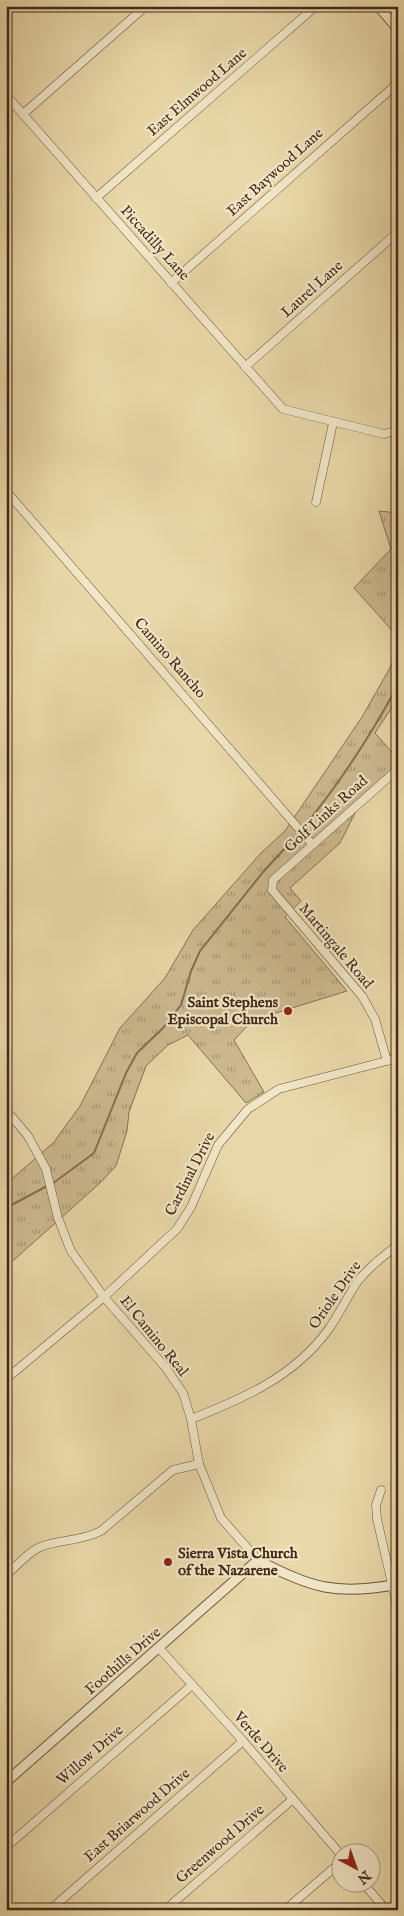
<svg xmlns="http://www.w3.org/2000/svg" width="404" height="1916" viewBox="0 0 404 1916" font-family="'IM FELL English',serif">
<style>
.grass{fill:url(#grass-tufts);stroke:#887155}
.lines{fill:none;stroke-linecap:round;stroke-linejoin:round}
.stream{stroke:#856e52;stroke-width:2}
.minor-casing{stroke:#6d543d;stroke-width:9}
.tertiary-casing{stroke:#6d543d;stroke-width:11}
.minor{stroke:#f1e6c7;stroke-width:8}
.tertiary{stroke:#f1e6c7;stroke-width:9}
.poi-dot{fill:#8f2418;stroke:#f1e6c7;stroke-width:2}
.labels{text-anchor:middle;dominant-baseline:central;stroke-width:4.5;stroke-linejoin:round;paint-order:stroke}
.street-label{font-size:15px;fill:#442819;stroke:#f1e6c7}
.poi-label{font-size:15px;font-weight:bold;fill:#442819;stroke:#f1e6c7;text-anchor:end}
</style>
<defs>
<pattern id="grass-tufts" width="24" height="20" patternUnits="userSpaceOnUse" patternTransform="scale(1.25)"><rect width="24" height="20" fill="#cdba91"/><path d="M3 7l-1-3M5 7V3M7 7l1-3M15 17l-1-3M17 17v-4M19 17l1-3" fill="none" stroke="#a89776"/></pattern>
</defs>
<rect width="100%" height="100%" fill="#e9d8a9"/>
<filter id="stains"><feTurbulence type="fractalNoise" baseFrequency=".004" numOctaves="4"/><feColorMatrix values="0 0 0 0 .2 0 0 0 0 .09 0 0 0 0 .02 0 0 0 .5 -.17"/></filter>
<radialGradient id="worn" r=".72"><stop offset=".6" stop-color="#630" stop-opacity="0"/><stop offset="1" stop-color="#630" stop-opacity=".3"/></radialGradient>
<g class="grass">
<path d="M379,511L398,513V637L354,588L391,549Z"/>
<path d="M398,642V698L375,733L398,759V764L358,807L340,843L290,888L301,901L285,917L347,991L253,1020L234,1040L264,1092L246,1103L188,1035L168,1045L146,1066L129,1112L127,1131L116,1166L100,1183L6,1267V1184L54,1142L80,1106L120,1028L165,978L193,930L261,853L285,831L362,717L391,666Z"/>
</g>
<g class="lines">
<g class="stream">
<path d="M303,828C339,784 371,735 398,685"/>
<path d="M52,1184L94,1153L126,1073L137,1053L163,1028L181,1005L191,971L200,951L263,872L300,832"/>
<path d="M6,1208L47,1186"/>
</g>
<g class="minor-casing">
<g id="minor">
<path d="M6,95L283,409L384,434L398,430"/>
<path d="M23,114L146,6"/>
<path d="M96,198L316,6"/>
<path d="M171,283L398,83"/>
<path d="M245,367L398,232"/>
<path d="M6,491L312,844"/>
<path d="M316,502L333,423"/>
<path d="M387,1061L375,1019L362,996L272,890L273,880L398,769"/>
<path d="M6,1110L28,1136L46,1169L58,1218L71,1251L104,1297L166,1368L183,1393L191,1419L199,1464L221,1518L258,1560"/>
<path d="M6,1379L104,1297L177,1229L191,1207L218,1145L248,1109L279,1089L398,1058"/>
<path d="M191,1419C242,1399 294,1377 328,1330C339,1315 347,1297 358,1281C369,1267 383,1256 398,1245"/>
<path d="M381,1490L376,1505L377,1519L398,1610"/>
<path d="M6,1575C16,1567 28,1552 40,1547C60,1539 79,1542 101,1531L173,1470L199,1464"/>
<path d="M159,1648L243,1741L342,1856"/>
<path d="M6,1847L192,1685"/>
<path d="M364,1884L386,1910"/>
<path d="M50,1910L243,1741"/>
<path d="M165,1910L293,1799"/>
<path d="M285,1910L342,1861"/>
</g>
</g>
<g class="tertiary-casing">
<g id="tertiary">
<path d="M378,6L398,29"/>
<path d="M6,1782L258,1560C310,1588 338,1596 398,1584"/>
</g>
</g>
<use href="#minor" class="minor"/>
<use href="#tertiary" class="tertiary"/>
</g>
<g class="poi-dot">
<circle cx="288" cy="1011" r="5"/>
<circle cx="168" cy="1562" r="5"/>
</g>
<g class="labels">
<g class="street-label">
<text transform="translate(197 92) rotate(-41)">East Elmwood Lane</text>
<text transform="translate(275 172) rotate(-42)">East Baywood Lane</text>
<text transform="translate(155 243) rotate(48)">Piccadilly Lane</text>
<text transform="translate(312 289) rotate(-42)">Laurel Lane</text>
<text transform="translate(170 658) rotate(49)">Camino Rancho</text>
<text transform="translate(326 814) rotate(-42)">Golf Links Road</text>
<text transform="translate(336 946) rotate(50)">Martingale Road</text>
<text transform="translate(190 1174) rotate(-63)">Cardinal Drive</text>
<text transform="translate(335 1295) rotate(-55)">Oriole Drive</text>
<text transform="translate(154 1336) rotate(51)">El Camino Real</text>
<text transform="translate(123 1661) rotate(-41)">Foothills Drive</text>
<text transform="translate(261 1742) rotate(49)">Verde Drive</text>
<text transform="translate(90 1755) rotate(-41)">Willow Drive</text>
<text transform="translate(137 1815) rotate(-41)">East Briarwood Drive</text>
<text transform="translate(220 1844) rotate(-41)">Greenwood Drive</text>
</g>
<g class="poi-label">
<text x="278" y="1002">Saint Stephens<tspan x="278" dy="17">Episcopal Church</tspan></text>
<text x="178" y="1553" text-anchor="start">Sierra Vista Church<tspan x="178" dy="17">of the Nazarene</tspan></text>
</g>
</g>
<rect width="404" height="1916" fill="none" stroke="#e9d8a9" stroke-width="25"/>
<rect x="8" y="8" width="389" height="1901" fill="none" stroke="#442819" stroke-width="2.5"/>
<rect x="12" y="12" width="379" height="1891" fill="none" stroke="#442819"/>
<g transform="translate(356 1868) rotate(139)"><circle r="24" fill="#f1e6c7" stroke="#ac9a81"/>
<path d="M0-4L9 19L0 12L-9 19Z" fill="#8f2418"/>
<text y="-8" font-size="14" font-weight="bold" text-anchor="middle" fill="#442819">N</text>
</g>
<rect width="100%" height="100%" filter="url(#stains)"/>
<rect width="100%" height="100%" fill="url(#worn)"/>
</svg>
